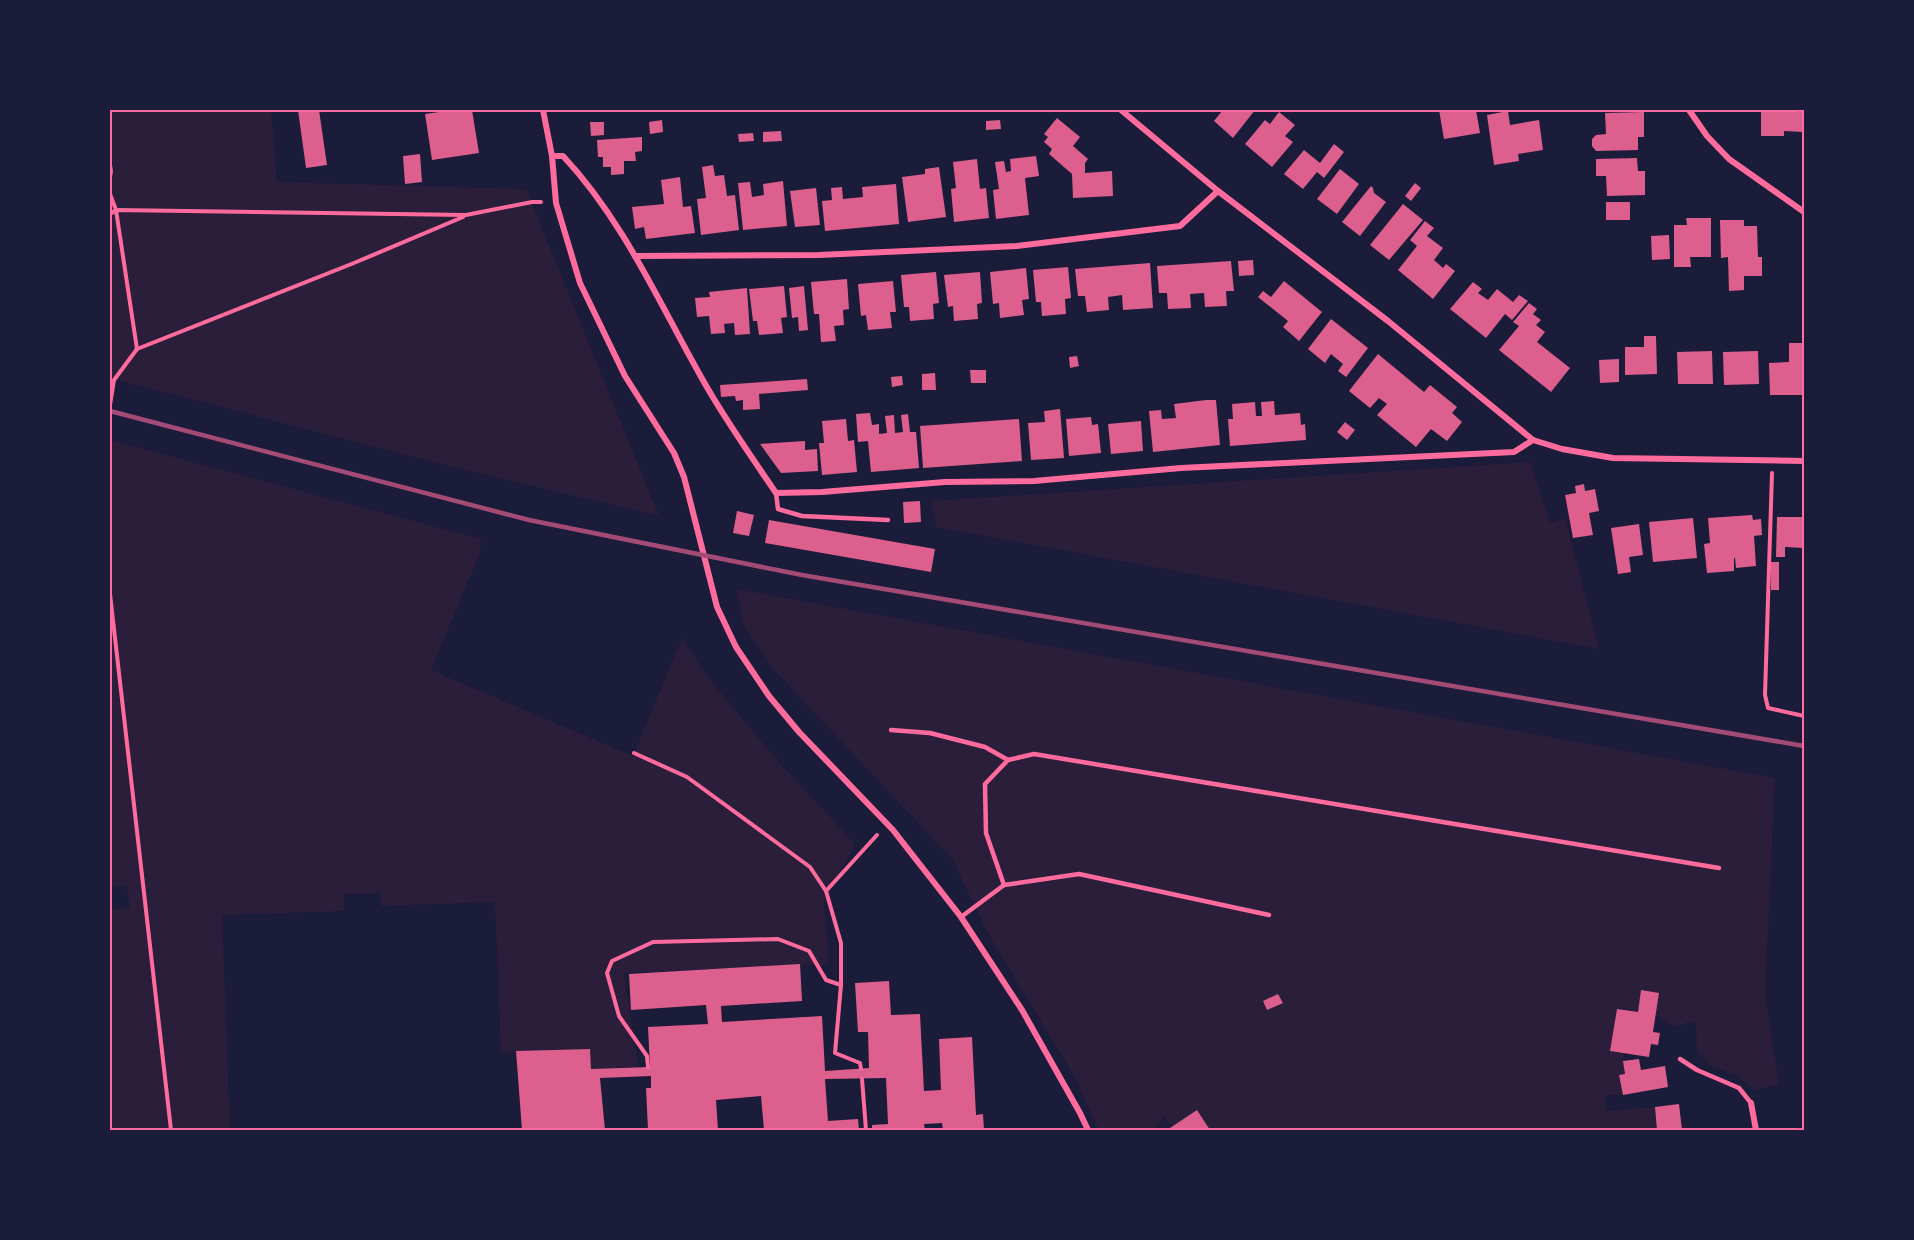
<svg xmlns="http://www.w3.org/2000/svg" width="1914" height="1240" viewBox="0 0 1914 1240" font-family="'Alegreya Sans',sans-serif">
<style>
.green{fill:#2a1e3b}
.building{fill:#dd5f8e}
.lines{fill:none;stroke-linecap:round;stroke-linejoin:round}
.path{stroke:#ff6b9d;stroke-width:4}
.service{stroke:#ff6b9d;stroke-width:4.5}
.minor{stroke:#ff6b9d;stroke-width:6}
.rail{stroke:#a44b75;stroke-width:4.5}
.neatline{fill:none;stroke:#ff6b9d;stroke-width:2}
</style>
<rect width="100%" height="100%" fill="#1b1b3a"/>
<g class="green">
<path d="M110,110H271L277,182L526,189L659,516L449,466L110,378V170L115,171L110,150Z"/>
<path d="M110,440L481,539L480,553L431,670L633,756L682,638L709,679L777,760L855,844L824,902L829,964L624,973L638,1067L591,1069L589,1049L501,1052L495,902L381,906L380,893L344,894V911L222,915L230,1130H110V910L130,907L126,885L110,888Z"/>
<path d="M1530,462L1550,523L1565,518L1599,649L936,527L931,501Z"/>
<path d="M736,589L1775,778L1765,995L1779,1084L1754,1090L1736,1075L1710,1066L1697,1052L1696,1022H1688L1677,1027L1655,1015L1641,991L1638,1012L1617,1009L1610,1051L1624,1053L1625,1074L1619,1075L1623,1095H1604L1607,1111L1655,1107L1657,1130H1210L1197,1110L1172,1127L1164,1117L1153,1130H1099L1074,1076L987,932L953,860L775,671L744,625Z"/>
</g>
<g class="building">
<path d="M298,110H319L327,165L306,168Z"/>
<path d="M439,110H472L479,153L432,160L425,114L439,112Z"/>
<path d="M1223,110H1255L1233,138L1214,121Z"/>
<path d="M1439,110H1476L1480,133L1444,139Z"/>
<path d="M1761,110H1804V132L1784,131V136H1761Z"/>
<path d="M1508,111L1510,125L1539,120L1543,150L1518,154L1519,161L1494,165L1487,115Z"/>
<path d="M1279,112L1295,125L1285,136L1293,142L1272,167L1245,144L1265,120L1270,124Z"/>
<path d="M1644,112V137H1638V150L1596,151L1592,146V139L1596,135L1606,134L1605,113Z"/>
<path d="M1057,118L1080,137L1073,146L1088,159L1085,163V173L1112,171L1113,196L1073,198L1072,174L1049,154L1052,149L1044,142L1048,137L1044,134Z"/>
<path d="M662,120L663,132L650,134L649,122Z"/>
<path d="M1000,120L1001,129L986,130V121Z"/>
<path d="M590,122H604V135L591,136Z"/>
<path d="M781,131L782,141L763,142V132Z"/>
<path d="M753,133L754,141L739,142L738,134Z"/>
<path d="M642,137V151L635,152L636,161H624V174L611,175V167H603V157H598L597,140Z"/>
<path d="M1334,144L1344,152L1324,178L1317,172L1303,189L1284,174L1304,150L1320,163Z"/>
<path d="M420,154L422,182L405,184L403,156Z"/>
<path d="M1036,156L1039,176L1025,178L1029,215L996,219L993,190L999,189L995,162L1004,161L1006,172L1011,171L1010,159Z"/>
<path d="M1637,158L1638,171H1645V195L1607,196L1606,176H1596V159Z"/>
<path d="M977,159L980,189L986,188L989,218L954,222L951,189L956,188L953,162Z"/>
<path d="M713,165L715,176L724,175L727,196L735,195L739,230L701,235L697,199L706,198L702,167Z"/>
<path d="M939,167L946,217L908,222L902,177L925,174V169Z"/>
<path d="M1340,169L1359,184L1337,214L1317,199Z"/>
<path d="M680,177L683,207L691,206L695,233L646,239L644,227L635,229L632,207L664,204L661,180Z"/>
<path d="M783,181L787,226L743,230L738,183L750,182L752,197L764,195L763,184Z"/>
<path d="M1415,183L1421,188L1411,201L1405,196Z"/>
<path d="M896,184L899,224L825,231L822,201L832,200L831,188L842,187L843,199L863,197L862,187Z"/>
<path d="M1371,186L1373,188L1374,193L1386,202L1360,236L1342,222Z"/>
<path d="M816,188L820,225L795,227L790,191Z"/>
<rect x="1606" y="202" width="24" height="18"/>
<path d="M1403,204L1423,220L1389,260L1370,245Z"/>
<path d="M1686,218H1711V257H1690L1691,267H1674V225H1687Z"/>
<path d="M1720,220H1744V226H1757L1758,257H1762V276H1744V290L1729,291L1728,257L1721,258Z"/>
<path d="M1425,221L1434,228L1427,236L1443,248L1434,260L1443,268L1446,264L1455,271L1433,299L1398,270L1417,246L1410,240Z"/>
<path d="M1669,235L1670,259L1652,260L1651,236Z"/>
<path d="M1253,260L1254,275L1239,276L1238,261Z"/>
<path d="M1231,261L1234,291H1226L1227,306L1205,307L1204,293L1190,294L1191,308L1168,309L1167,293H1159L1157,266Z"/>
<path d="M1150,263L1153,308L1123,310L1122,295L1108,297L1109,310L1087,312L1085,296H1078L1075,269Z"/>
<path d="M1068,267L1071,298L1065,299L1066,314L1042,316L1041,302H1036L1033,270Z"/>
<path d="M1026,268L1029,299L1022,300L1024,315L1000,318L999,303L993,304L990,272Z"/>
<path d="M936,272L939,303L933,304L934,319L910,321L909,307H904L901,275Z"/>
<path d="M980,272L982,303L977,304L978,319L954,321L953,306L948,307L944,275Z"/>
<path d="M847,279L849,309L843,310L844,325L834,326L836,341L821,342L819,314H814L811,282Z"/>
<path d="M893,281L896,312H890L892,328L868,330L866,315L861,316L858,284Z"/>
<path d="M1284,281L1322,312L1299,341L1283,327L1288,321L1258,297L1263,291L1271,297Z"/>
<path d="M1473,282L1482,289L1478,293L1488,300L1497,289L1513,302L1519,295L1528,301L1512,320L1505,314L1486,338L1450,309Z"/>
<path d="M784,286L787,317L781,318L783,333L759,335L757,321H753L749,289Z"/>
<path d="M804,286L808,330L799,331L798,317L792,318L789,288Z"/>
<path d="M747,288L750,334L735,335L734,323L724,324L725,333L711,334L709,316L697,317L695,298L710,297L709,292Z"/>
<path d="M1529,303L1537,309L1533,314L1541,320L1536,325L1545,332L1537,342L1570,368L1551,392L1499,350L1519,326L1513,322Z"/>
<path d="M1331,319L1368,348L1346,377L1338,371L1343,364L1331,354L1325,363L1308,349Z"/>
<path d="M1644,336H1656L1657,374L1625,375V347H1644Z"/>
<path d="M1789,343H1804V395H1770L1769,363L1789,362Z"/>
<path d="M1712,351L1713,384H1678L1677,352Z"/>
<path d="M1758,351L1759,384L1724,385L1723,352Z"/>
<path d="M1378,354L1424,392L1430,385L1457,407L1452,413L1462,422L1447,441L1431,429L1416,447L1377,415L1387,404L1379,398L1370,408L1349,391Z"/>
<path d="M1077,356L1079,366L1070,368L1069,357Z"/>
<path d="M1619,359V382L1600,383L1599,360Z"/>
<path d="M970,370H986V383H971Z"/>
<path d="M935,373L936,390H922V374Z"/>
<path d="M902,376L903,385L892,387L891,377Z"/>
<path d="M807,379L808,390L759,394L760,409L743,410V400L736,401L735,396L721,397L720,385Z"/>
<path d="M1206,400H1216L1220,445L1153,452L1149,411L1161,410L1162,419L1176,418L1174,404Z"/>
<path d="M1274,401L1275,415L1300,413L1301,425L1305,424L1306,440L1230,446L1228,419H1233L1232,404L1255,402L1256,416H1262L1261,402Z"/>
<path d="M1060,409L1064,458L1031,460L1028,423L1045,422L1044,411Z"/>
<path d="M870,413L872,425L879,424V434L887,433L885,416L894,415L895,433L903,432L901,415L908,414L910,432H916L919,468L871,472L868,441L858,442L856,414Z"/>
<path d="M1091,417L1092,425L1098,424L1101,453L1069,456L1066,419Z"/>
<path d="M846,419L848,441L854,440L857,472L822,475L819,443H824L822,421Z"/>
<path d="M1019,419L1022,461L923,468L920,426Z"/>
<path d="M1141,421L1143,451L1111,454L1108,424Z"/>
<path d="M1345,422L1355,430L1347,440L1337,432Z"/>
<path d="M805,441V450L817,449L818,471L781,473L760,444Z"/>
<path d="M1584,484L1585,491L1595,489L1599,511L1589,513L1593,535L1573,538L1565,495L1576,493L1575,486Z"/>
<path d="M920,501L921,522L904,523L903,502Z"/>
<path d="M737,511L754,515L749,536L733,533Z"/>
<path d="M1752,515L1753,520L1761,519L1762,535L1754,536L1756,566L1736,568L1735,558H1734V571L1707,573L1704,544L1710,543L1708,518Z"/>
<path d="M1777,517H1804V548L1785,547V557H1776Z"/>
<path d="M1693,518L1697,558L1653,562L1649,522Z"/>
<path d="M769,520L935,549L931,572L765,543Z"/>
<path d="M1639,524L1643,555L1629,557L1631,572L1618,574L1611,528Z"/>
<rect x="1771" y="562" width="8" height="28"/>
<path d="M800,964L802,1001L721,1006L722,1022L822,1016L825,1071L869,1068L868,1032H858L855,983L889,981L891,1015L920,1014L924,1091L941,1090L939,1039L972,1037L976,1115L983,1114L984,1130H943L942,1123L924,1124L925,1130H872V1125L888,1124L886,1078L825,1079L828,1121L858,1119L859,1130H764L761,1096L716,1100L718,1130H648L646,1088H651V1076L600,1078L605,1130H522L516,1051L590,1049L591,1069L650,1067L648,1027L708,1024L706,1005L631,1010L629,974Z"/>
<path d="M1641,990L1659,993L1653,1032L1660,1033L1658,1045L1651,1044L1649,1057L1610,1051L1617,1009L1638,1012Z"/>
<path d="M1278,994L1283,1003L1267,1010L1263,1001Z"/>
<path d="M1639,1059L1641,1070L1665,1066L1668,1087L1623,1095L1619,1075L1625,1074L1623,1061Z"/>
<path d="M1679,1104L1682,1130H1657L1655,1107Z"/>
<path d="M1197,1110L1210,1130H1171L1170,1128Z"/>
</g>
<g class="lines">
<g class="path">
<path d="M110,165L111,171L110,177"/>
<path d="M110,194L116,210L137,349"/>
<path d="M110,214L116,210L466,215L532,202H541"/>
<path d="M110,405L114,380L137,349L354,263L463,217"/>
<path d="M1772,473L1765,695L1768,708L1804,716"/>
<path d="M110,594L171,1130"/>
<path d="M634,753L687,777L810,867L826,891"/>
<path d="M648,1067L647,1056L619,1016L607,973L612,961L653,942L778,939L809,951L826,980L841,985"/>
<path d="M861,1069L860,1063L835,1053L841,985V943L826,891L877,835"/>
<path d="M862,1079L866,1130"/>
</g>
<g class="service">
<path d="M776,493L778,509L802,516L888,520"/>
<path d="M891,730L930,733L985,747L1008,760"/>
<path d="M1004,885L1079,874L1269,915"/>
<path d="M961,917L1004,885L986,833L985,784L1008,760L1034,754L1719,868"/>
<path d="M1680,1059L1697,1070L1739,1088L1751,1103"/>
</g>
<g class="minor">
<path d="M543,110L552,156H563C626,223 662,310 708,389C729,425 753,459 776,493L822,492L945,482L1034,481L1181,468L1514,452L1533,440"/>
<path d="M1121,110L1218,191L1388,321L1533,440L1562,449L1613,458L1804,461"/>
<path d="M1689,110L1707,136L1729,159L1804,212"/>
<path d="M552,156L556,203L580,283L625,376L674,453L684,477L717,607L736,647L769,696L799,732L893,830L961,917L1022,1010L1080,1113L1088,1130"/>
<path d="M635,256L819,255L1017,246L1180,226L1218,191"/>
<path d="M1751,1103L1756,1130"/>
</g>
<path class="rail" d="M110,411L529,520L802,575L1804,746"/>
</g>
<rect width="1914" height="1240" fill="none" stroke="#1b1b3a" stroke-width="222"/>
<rect x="111" y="111" width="1692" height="1018" class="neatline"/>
</svg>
